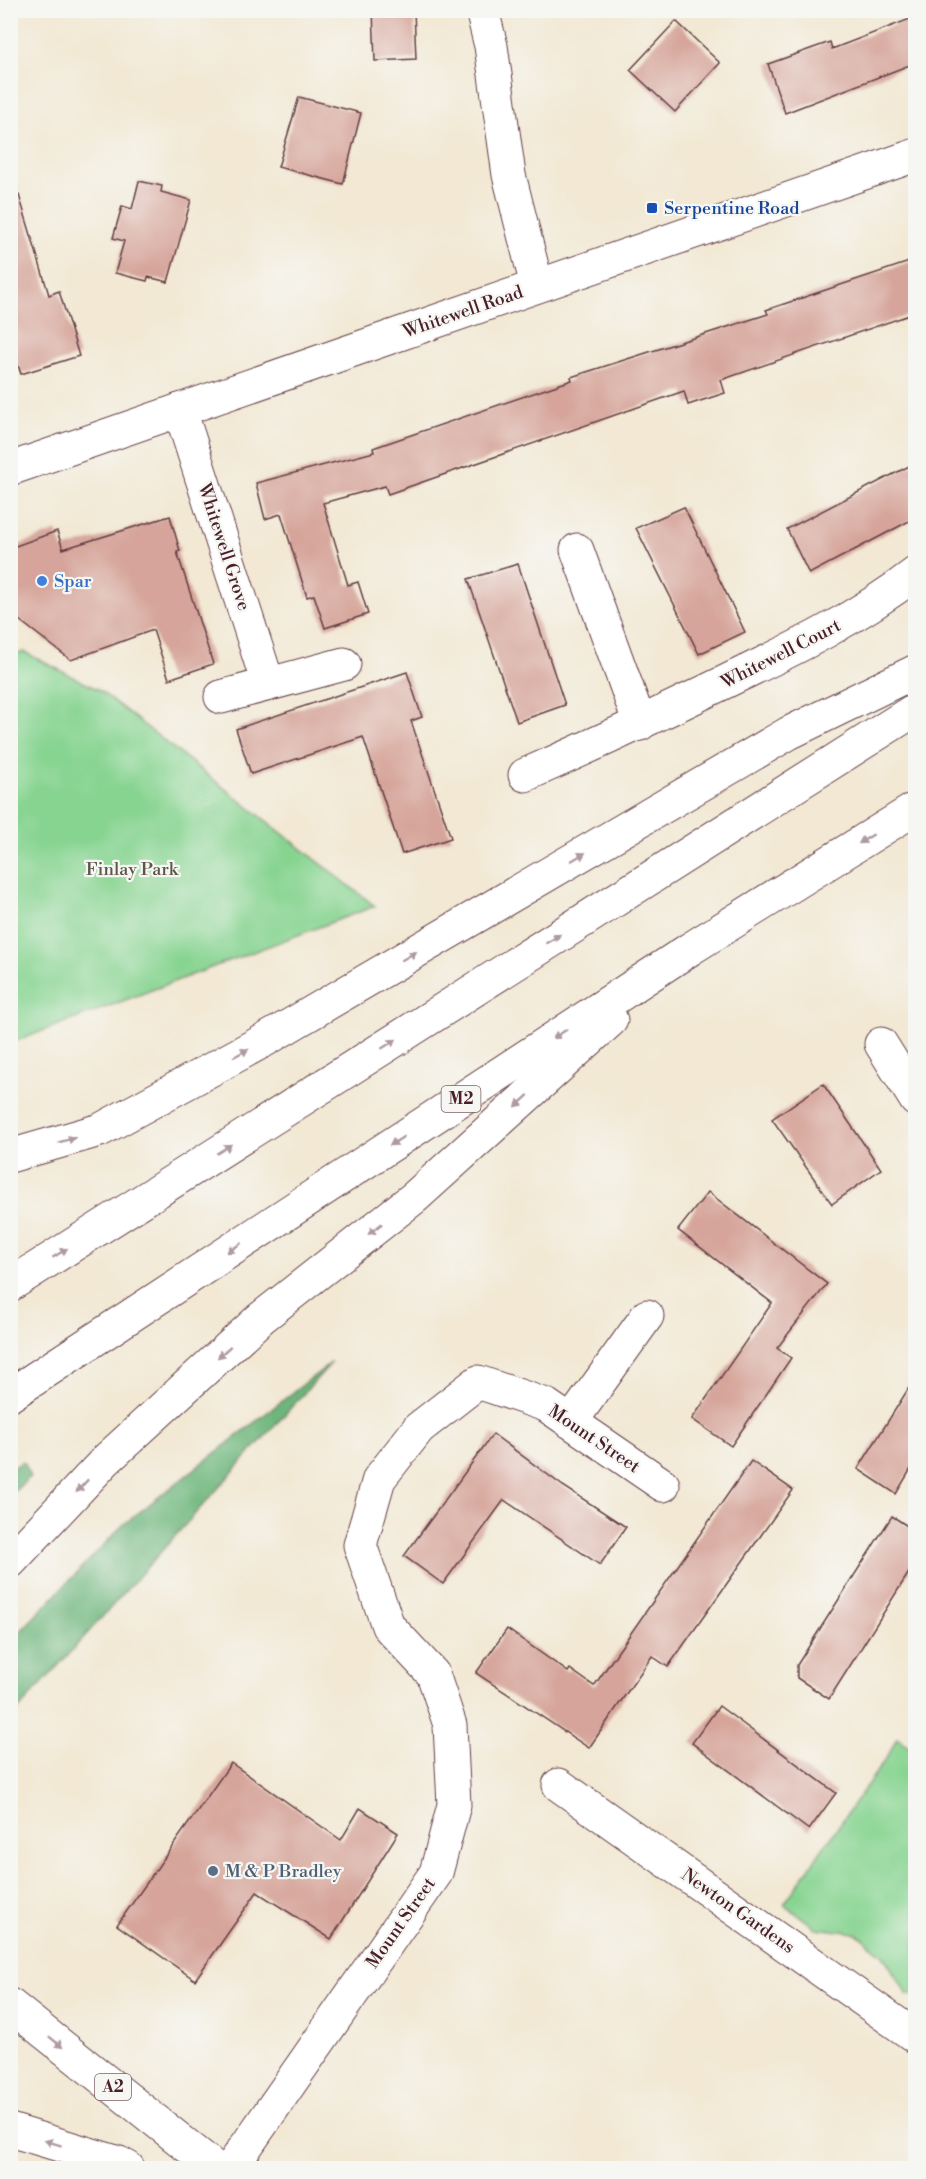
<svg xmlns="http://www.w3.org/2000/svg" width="926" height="2179" viewBox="0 0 926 2179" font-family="'Libre Bodoni',serif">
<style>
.green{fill:#87d491;stroke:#687a5e;stroke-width:1.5}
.forest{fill:#6db67b;stroke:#5c6a53;stroke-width:1.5}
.building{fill:#d6a49a}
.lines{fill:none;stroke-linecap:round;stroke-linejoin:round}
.street-casing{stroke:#633d44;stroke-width:35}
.secondary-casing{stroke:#633d44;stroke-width:35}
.primary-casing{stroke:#633d44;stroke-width:35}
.highway-casing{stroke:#633d44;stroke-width:35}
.street{stroke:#fff;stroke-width:33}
.secondary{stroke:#fff;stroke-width:33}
.primary{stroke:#fff;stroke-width:33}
.highway{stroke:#fff;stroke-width:33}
.oneway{fill:#ae9aa0}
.transit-dot{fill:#1a4fb4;stroke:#f6f6f2;stroke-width:2}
.shop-dot{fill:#3f7fe0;stroke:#f6f6f2;stroke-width:2}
.service-dot{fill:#5c6f8a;stroke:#f6f6f2;stroke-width:2}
.labels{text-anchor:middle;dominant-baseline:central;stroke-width:4.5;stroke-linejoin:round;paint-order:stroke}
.shield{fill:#f6f6f2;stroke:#7e6067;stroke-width:1.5}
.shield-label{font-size:16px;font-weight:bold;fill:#4a1f2b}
.transit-label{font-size:18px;fill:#164399;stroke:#f6f6f2;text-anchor:start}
.street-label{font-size:18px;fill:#4a1f2b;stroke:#f6f6f2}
.shop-label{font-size:18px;fill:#366cbe;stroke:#f6f6f2;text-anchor:start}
.park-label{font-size:18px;fill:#5c554a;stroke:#f6f6f2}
.service-label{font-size:18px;fill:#4e5e75;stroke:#f6f6f2;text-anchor:start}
</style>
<rect width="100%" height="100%" fill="#f6f6f2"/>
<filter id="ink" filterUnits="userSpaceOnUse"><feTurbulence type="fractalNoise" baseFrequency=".0167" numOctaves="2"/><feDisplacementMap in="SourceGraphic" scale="12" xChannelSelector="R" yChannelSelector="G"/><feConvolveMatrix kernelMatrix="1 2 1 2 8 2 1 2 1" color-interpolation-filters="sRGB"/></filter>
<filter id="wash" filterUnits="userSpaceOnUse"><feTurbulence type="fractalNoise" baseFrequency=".008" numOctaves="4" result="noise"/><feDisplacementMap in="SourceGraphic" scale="24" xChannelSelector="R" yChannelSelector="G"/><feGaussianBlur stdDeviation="1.35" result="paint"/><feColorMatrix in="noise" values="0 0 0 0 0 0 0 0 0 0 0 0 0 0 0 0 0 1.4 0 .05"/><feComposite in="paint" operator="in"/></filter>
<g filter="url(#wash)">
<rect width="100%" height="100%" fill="#f2e8d3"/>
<g class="green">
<path d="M24,652L99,690L375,906L11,1043L10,656Z"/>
<path d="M897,1738L915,1752V1996L907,1994L883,1955L856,1933L816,1928L784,1904L889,1754Z"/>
</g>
<g class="forest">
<path d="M332,1362L11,1718V1641L124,1524Z"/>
<path d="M23,1461L30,1477L11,1494V1469Z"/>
</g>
<g id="blocks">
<g class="building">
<path d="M373,10H414L416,59L375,61Z"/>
<path d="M915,17V63L785,113L768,64L830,42L832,49Z"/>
<path d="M676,21L720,63L675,112L630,70Z"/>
<path d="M299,97L361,113L343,184L278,167Z"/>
<path d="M139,181L162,186L161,192L191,200L168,282L148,277L147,281L115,273L124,241L113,238L122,206L132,209Z"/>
<path d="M19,195L49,295L59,291L79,356L21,374L10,341V197Z"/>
<path d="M915,260V313L721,380L725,393L688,405L684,391L388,494L385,486L323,503L348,585L358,582L368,614L325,628L314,595L307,597L281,514L265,519L256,483L374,452L373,448L572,380L571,377L768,314L766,310Z"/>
<path d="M915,463V518L809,574L787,529Z"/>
<path d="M684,507L745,632L699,654L636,528Z"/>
<path d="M170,516L180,551L177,552L213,664L169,679L153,630L71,660L10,613V548L57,531L63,549Z"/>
<path d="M518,564L565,705L517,722L468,579Z"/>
<path d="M407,672L422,717L411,721L451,838L402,854L363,737L251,774L236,729Z"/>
<path d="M823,1084L881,1169L832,1204L772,1119Z"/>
<path d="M708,1192L827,1284L777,1348L791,1358L731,1446L692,1419L772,1303L678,1230Z"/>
<path d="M915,1378V1462L896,1494L858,1469Z"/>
<path d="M493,1434L563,1486L626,1527L600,1565L504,1500L443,1584L404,1556Z"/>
<path d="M751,1461L793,1490L668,1667L652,1656L589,1748L476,1673L507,1629L568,1672L570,1669L594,1686Z"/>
<path d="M892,1516L915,1531V1563L829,1699L797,1678V1665Z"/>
<path d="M719,1706L836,1793L809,1830L692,1743Z"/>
<path d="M231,1763L341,1840L360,1808L398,1833L331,1939L257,1892L195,1980L117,1925Z"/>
</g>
</g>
</g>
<g filter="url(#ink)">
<use href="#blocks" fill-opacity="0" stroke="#633d44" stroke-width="1.5"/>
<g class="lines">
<g class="street-casing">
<g id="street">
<path d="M482,10L491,46L509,175L537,286"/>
<path d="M180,410L268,684"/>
<path d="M577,550L640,724"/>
<path d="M221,697L344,664"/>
<path d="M525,775C594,745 662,713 729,680C794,649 858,618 916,573"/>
<path d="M881,1044L916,1100"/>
<path d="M571,1422L647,1316"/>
<path d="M559,1785L916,2037"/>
<path d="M231,2168L436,1873L454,1805L450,1725L433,1674L388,1626L360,1545L379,1479L419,1428L478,1382L546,1405L663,1485"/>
</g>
</g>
<g class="secondary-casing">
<path id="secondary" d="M10,469L916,155"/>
</g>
<g class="primary-casing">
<g id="primary">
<path d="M10,2005L215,2168"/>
<path d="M10,2130L119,2163L128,2168"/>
</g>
</g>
<g class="highway-casing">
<g id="highway">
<path d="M10,1156L100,1130L265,1040L789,733L916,671"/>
<path d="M10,1285L916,709"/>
<path d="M10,1395L690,949L916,808"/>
<path d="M10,1562L106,1460L261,1318L415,1197L611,1020"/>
</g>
</g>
<use href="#street" class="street"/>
<use href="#secondary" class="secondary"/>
<use href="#primary" class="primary"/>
<use href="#highway" class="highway"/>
</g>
<defs><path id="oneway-solid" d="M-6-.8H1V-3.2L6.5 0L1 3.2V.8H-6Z" transform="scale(1.5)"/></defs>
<g class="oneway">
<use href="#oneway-solid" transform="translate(866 839) rotate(148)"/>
<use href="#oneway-solid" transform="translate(578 857) rotate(-30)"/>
<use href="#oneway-solid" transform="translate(553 939) rotate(-32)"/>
<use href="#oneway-solid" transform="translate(409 956) rotate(-30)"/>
<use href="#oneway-solid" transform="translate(560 1034) rotate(147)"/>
<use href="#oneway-solid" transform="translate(389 1044) rotate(-32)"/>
<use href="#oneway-solid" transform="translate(241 1053) rotate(-28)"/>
<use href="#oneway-solid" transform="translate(522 1101) rotate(138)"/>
<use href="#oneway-solid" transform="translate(67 1140) rotate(-16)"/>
<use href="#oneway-solid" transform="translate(397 1141) rotate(147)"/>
<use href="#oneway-solid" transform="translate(224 1149) rotate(-32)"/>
<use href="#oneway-solid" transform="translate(375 1229) rotate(142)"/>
<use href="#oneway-solid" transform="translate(234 1248) rotate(147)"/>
<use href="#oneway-solid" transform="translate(60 1253) rotate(-32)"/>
<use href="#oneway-solid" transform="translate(224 1352) rotate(138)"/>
<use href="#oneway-solid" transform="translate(82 1486) rotate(133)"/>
<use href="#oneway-solid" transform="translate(56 2042) rotate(39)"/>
<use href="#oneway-solid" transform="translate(53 2143) rotate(-163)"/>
</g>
</g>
<rect class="transit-dot" x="646" y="202" width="12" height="12" rx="3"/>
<circle class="shop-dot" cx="42" cy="581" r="6"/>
<circle class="service-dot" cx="213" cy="1871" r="6"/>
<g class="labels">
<g class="shield">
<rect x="441.5" y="1086" width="39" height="26" rx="4.5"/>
<rect x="95" y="2074" width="36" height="26" rx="4.5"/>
</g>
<g class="shield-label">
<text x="461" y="1099">M2</text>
<text x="113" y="2087">A2</text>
</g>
<g class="transit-label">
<text x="664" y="208">Serpentine Road</text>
</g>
<g class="street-label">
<text transform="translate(463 312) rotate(-19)">Whitewell Road</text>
<text transform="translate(224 547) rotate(72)">Whitewell Grove</text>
<text transform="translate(781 654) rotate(-27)">Whitewell Court</text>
<text transform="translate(594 1439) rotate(34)">Mount Street</text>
<text transform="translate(738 1911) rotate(35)">Newton Gardens</text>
<text transform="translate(401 1923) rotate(-55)">Mount Street</text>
</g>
<g class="shop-label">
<text x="54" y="581">Spar</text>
</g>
<g class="park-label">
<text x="132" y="869">Finlay Park</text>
</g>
<g class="service-label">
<text x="225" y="1871">M &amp; P Bradley</text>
</g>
</g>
<rect width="926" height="2179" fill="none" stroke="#f6f6f2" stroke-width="36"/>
</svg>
